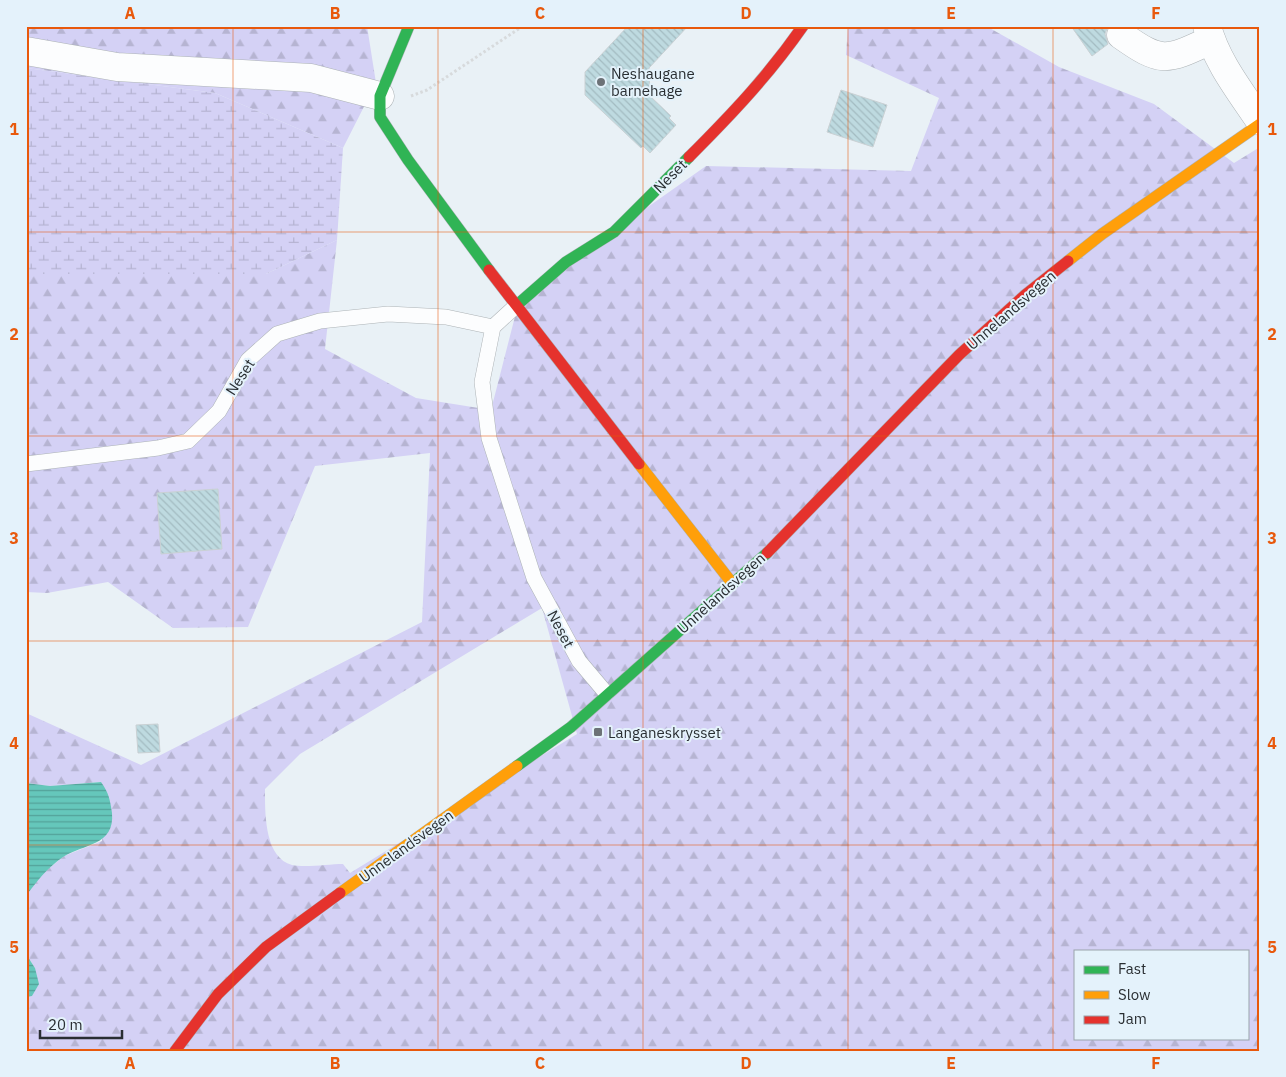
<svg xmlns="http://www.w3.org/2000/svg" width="1286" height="1077" viewBox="0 0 1286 1077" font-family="'IBM Plex Sans',sans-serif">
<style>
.forest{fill:url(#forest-firs);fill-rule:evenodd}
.wetland{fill:url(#wetland-marsh)}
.water{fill:url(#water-rules)}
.building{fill:url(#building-back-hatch);stroke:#cad1d4}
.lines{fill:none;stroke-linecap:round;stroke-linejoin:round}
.lane-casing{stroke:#adb3b6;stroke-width:16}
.street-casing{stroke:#adb3b6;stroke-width:29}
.fast-casing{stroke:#adb3b6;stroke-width:12}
.slow-casing{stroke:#adb3b6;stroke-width:12}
.jam-casing{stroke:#adb3b6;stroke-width:12}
.path{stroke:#d7dadc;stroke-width:3;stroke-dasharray:2.5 2.5;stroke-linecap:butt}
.lane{stroke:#fcfdfe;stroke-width:15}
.street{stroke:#fcfdfe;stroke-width:28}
.fast{stroke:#30b455;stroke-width:11}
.slow{stroke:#ff9f0a;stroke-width:11}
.jam{stroke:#e5322d;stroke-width:11}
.grid{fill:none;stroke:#e8590c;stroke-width:1;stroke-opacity:0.55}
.poi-dot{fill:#6c7277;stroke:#e4f2fb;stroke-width:2}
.labels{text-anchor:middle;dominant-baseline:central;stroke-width:4;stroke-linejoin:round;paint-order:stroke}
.poi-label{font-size:15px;fill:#292e32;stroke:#e4f2fb;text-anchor:start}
.street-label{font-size:15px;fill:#292e32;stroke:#e4f2fb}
.neatline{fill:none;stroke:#e8590c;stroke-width:2}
.grid-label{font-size:16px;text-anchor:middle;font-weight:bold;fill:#e8590c}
</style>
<defs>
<pattern id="forest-firs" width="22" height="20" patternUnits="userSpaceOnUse" patternTransform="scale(1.25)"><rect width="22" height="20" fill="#d4d1f5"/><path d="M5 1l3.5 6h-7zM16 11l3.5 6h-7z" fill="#b6b4d2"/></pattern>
<pattern id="wetland-marsh" width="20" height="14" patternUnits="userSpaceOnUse" patternTransform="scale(1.25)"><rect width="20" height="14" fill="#d4d1f5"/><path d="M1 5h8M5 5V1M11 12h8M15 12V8" fill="none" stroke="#b6b4d2"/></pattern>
<pattern id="water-rules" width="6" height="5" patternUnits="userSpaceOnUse" patternTransform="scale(1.25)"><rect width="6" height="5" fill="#65c7bb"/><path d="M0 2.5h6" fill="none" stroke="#53a299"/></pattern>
<pattern id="building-back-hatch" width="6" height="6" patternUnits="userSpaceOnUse" patternTransform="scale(1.25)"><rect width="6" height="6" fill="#bedae0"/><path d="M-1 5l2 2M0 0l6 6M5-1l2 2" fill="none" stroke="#a3bbc1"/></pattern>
</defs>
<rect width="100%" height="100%" fill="#e9f1f6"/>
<g class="forest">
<path d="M26,26H367L376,83L343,148L215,93L26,68Z"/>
<path d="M848,26H986L1059,67L1154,104L1234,163L1260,147V1051H26V997L32,996L35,968L26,954V896L42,874L64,856L102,841L101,782L50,786L26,783V713L141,765L422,622L430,453L315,466L248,627L173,628L108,582L47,593L26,592V274H266L337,240L325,349L416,398L491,410L520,297L706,166L911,171L939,98L846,55ZM542,608L577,734L350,873L343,864C329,864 305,868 292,865C264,857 265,812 265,789L300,754ZM1075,951H1247V1038H1075Z"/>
</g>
<path class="wetland" d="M26,68L215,93L343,148L337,240L266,274H26Z"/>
<g class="water">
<path d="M101,782C109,793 110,800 112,813C115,846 83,844 63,857C47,868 37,881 26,896V783L50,786Z"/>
<path d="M26,954L35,968L39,984L32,996L26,997Z"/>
</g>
<g class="building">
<path d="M628,26H688L649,68L650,96L671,116L669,118L676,125L650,153L643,146L641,148L585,95V72Z"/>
<path d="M1071,26H1108L1105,34L1108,44L1092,56Z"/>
<path d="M841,90L887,105L873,147L827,132Z"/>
<path d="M218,489L222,549L161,554L157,493Z"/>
<path d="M158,724L160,752L138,753L136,725Z"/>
</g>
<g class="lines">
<g class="lane-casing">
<g id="lane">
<path d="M517,305L493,327L482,382L489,438L534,578L579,661L606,693"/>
<path d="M26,464L158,448L188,441L219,411L248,360L277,334L320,321L388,314L446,317L493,327"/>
</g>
</g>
<g class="street-casing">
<g id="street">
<path d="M1207,26C1216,61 1240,91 1260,121"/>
<path d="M1121,35C1162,64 1166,61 1211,40"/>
<path d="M26,51L117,67L311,78L380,96"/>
</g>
</g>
<g class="fast-casing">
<g id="fast">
<path d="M409,26L380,96V117L408,160L489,270"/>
<path d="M517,305L566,262L614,232L689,157"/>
<path d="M517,766L571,727L767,553"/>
</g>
</g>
<g class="slow-casing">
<g id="slow">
<path d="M1068,261L1102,234L1260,124"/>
<path d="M639,464L732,583"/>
<path d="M340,893L517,766"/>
</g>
</g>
<g class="jam-casing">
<g id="jam">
<path d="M689,157C732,114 768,76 803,26"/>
<path d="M489,270L639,464"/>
<path d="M767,553L959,355L1025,295L1068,261"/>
<path d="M175,1051L218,994L266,947L340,893"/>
</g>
</g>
<path class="path" d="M411,96L427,90L523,26"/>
<use href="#lane" class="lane"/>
<use href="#street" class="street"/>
<use href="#fast" class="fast"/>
<use href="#slow" class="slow"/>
<use href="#jam" class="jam"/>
</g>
<path class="grid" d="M233,26V1051M438,26V1051M643,26V1051M848,26V1051M1053,26V1051M26,232H1260M26,436H1260M26,641H1260M26,845H1260"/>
<g class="poi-dot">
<circle cx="601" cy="82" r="5"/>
<rect x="593" y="727" width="10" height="10" rx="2.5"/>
</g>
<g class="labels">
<g class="poi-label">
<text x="611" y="73">Neshaugane<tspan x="611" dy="17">barnehage</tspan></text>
<text x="608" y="732">Langaneskrysset</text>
</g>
<g class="street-label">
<text transform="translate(670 176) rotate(-45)">Neset</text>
<text transform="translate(1011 310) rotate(-41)">Unnelandsvegen</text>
<text transform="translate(240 377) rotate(-57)">Neset</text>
<text transform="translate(721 593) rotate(-42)">Unnelandsvegen</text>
<text transform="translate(561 629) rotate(62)">Neset</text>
<text transform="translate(406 846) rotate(-36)">Unnelandsvegen</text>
</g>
</g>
<rect width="1286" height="1077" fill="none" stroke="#e4f2fb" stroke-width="55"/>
<rect x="1074" y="950" width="175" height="90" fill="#e4f2fb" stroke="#99a4ab"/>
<rect x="1084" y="966" width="25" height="8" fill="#30b455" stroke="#99a4ab"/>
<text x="1118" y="974" font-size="15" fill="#292e32">Fast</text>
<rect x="1084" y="991" width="25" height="8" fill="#ff9f0a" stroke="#99a4ab"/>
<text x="1118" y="1000" font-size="15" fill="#292e32">Slow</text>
<rect x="1084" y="1016" width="25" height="8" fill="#e5322d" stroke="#99a4ab"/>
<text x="1118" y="1024" font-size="15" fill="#292e32">Jam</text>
<path d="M40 1030v8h82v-8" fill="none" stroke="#292e32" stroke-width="2.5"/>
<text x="48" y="1030" font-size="15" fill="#292e32" stroke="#e4f2fb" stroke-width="4" paint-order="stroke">20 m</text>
<rect x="28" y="28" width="1230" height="1022" class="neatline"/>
<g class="grid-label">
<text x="130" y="19">A</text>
<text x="335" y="19">B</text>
<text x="540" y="19">C</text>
<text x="746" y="19">D</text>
<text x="951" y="19">E</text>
<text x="1156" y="19">F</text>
<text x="14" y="135">1</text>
<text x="1272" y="135">1</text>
<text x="14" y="340">2</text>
<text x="1272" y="340">2</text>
<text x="14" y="544">3</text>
<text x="1272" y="544">3</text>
<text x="14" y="749">4</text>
<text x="1272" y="749">4</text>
<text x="14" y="953">5</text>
<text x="1272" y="953">5</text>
<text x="130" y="1069">A</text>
<text x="335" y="1069">B</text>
<text x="540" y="1069">C</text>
<text x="746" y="1069">D</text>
<text x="951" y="1069">E</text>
<text x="1156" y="1069">F</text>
</g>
</svg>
